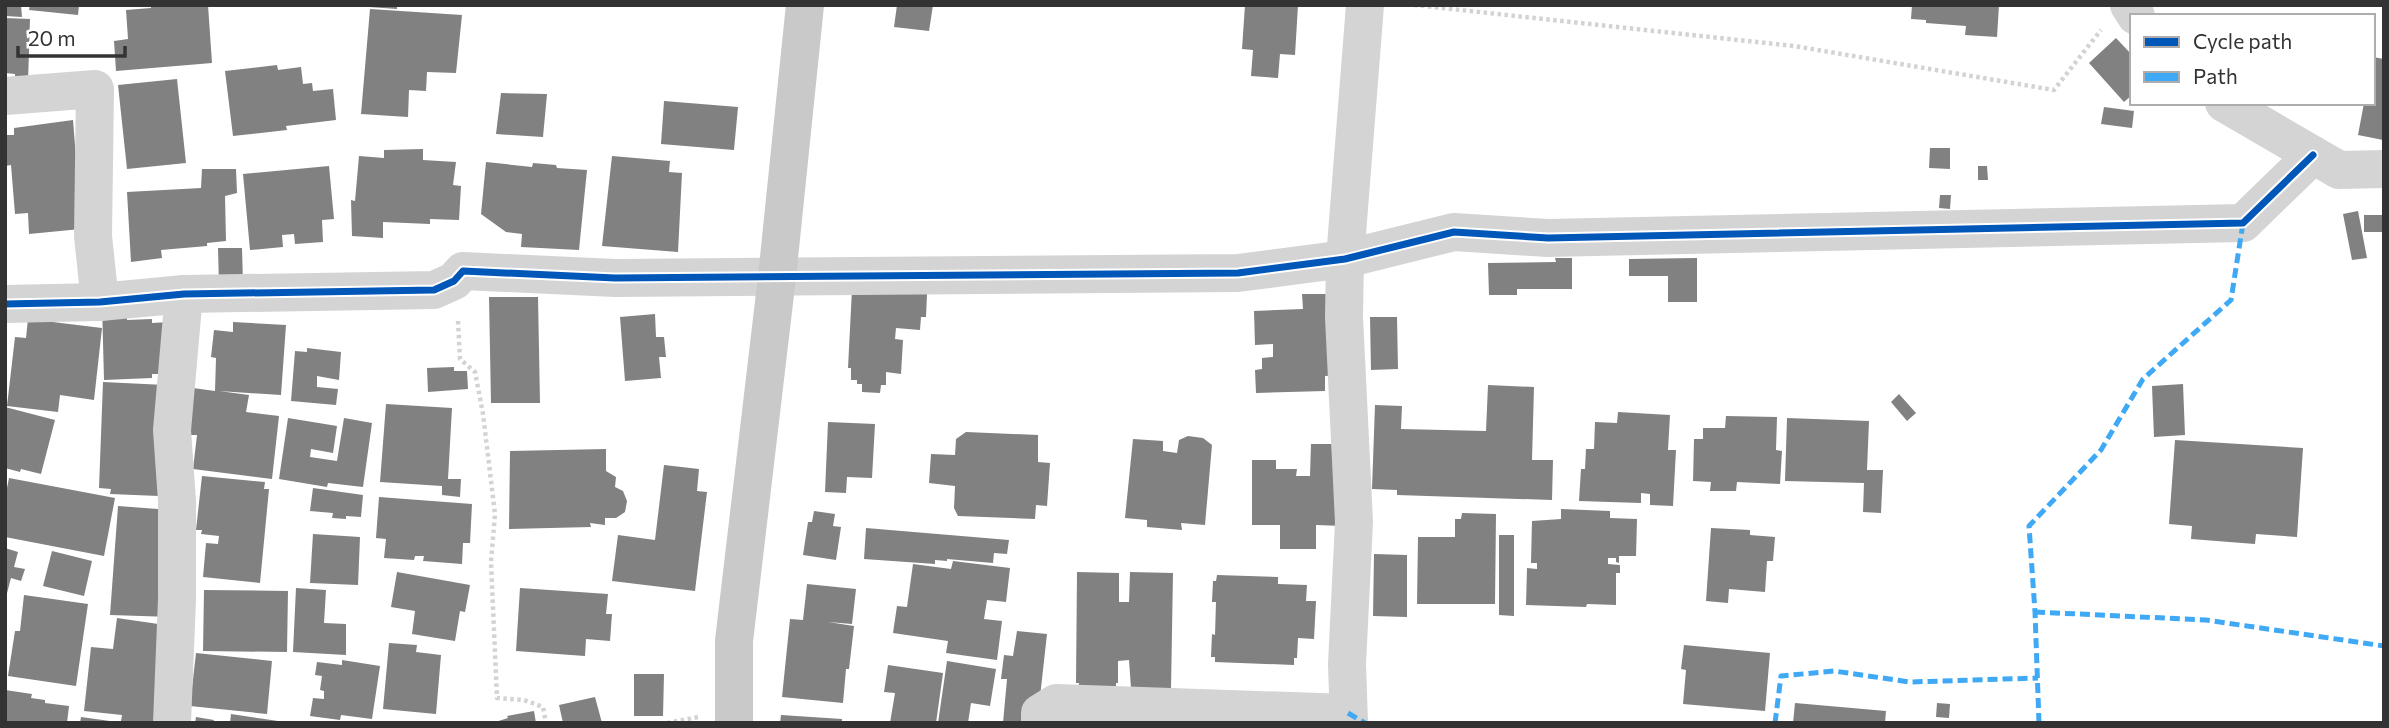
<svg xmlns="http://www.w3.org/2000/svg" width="2389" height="728" viewBox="0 0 2389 728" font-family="Commissioner,sans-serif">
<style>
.building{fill:#818181}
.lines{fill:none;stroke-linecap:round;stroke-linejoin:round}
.path{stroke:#d3d3d3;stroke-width:4.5;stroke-dasharray:3.5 3.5;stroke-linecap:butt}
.minor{stroke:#d4d4d4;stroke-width:38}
.major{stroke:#c9c9c9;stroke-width:38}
.quiet{stroke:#3fa9f5;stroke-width:5;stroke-dasharray:10 5;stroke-linecap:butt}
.cycleway-casing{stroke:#fff;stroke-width:11}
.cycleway{stroke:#0057b8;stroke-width:7}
</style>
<rect width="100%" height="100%" fill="#fff"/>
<g class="building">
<path d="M5,5H21L22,17L5,16Z"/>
<path d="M30,5H79L78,15L29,10Z"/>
<path d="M151,5H208L212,63L116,71L114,41L128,39L126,10L151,8Z"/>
<path d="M369,5H397V9L369,7Z"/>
<path d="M897,5H933L929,31L894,27Z"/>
<path d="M1245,5H1298L1295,55L1280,54L1278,78L1251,76L1253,50L1242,49Z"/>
<path d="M1912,5H1999L1997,37L1965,35L1966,26L1926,23V20L1911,19Z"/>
<path d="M370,9L462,15L456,73L427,72L426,91L409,90L408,117L361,114Z"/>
<path d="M5,18L30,19L28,82H15V74L5,73Z"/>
<path d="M2116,38L2132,55V95L2124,102L2089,63Z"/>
<path d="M2373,57L2384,59L2383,140L2358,135L2364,103H2373Z"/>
<path d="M277,65L278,70L301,67L303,84L312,83L313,91L333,89L336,120L286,126L287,130L233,136L225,71Z"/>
<path d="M177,79L186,163L127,169L118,85Z"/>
<path d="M501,93L547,94L543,137L496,134Z"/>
<path d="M664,101L738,107L734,150L661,144Z"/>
<path d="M2104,107L2134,111L2132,128L2101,124Z"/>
<path d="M73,120L79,196L91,228L29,234L28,213L15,214L11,165L5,166V135H14V128Z"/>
<path d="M1930,148H1950V169L1929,168Z"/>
<path d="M423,149V160L456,162L453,185L461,186L459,220L430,219V224L383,222V238L352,236L351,200L355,201L359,156L384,158V150Z"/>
<path d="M612,156L670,161L669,172L682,173L678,252L602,246Z"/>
<path d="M486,162L532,167L533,163L556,165L557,168L587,170L579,250L521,247L522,234L506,232L481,214Z"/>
<path d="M329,166L334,219L322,220L323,242L295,244L294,234L282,235L283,247L250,250L243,174Z"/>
<path d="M1978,166H1987L1988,180H1978Z"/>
<path d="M202,169H236L237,193L225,196L226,241L207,243V246L161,250L162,258L131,262L127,192L201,188Z"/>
<path d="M1940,195H1951L1950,209L1939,208Z"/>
<path d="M2358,211L2367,258L2352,260L2343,214Z"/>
<rect x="2364" y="215" width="20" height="17"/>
<path d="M218,248H242L243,283L219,285Z"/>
<path d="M1555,258H1572V289H1517V295H1489L1488,263L1556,262Z"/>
<path d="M1697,258V302H1668V276H1629V259Z"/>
<path d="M852,289L927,294L926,317H921L920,330L896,328L895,339L903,340L901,374L886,372V385H881L880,393L862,392V384H857V380H851V368H848Z"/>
<path d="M1302,294H1331L1343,375L1325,376V391L1256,393L1255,370L1262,369V358L1273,357V344L1255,345L1254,311L1303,309Z"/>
<path d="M489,297H538L540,403H491Z"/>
<path d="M127,303V320L152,319V323L169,322L165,374H152V378L104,380L102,304Z"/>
<path d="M655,314L656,337H664L666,357H659L661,378L625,381L620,317Z"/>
<path d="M1370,317H1397L1398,369L1371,370Z"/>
<path d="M28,319L102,328L94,400L60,395L58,412L7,406L15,337L26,338Z"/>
<path d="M233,322L286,325L281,395L219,391L249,395L246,412L279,416L272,479L193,469L197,435H189L193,388L215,391L216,358L211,357L214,330L233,332Z"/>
<path d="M307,348L341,352L339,380L317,376V387L338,389L336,405L291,401L295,351L307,352Z"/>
<path d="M454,367V371H467L468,389L428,392L427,368Z"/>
<path d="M103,382L165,385L159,496L110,494L111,489L99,488Z"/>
<path d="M2183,384L2185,435L2154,437L2152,386Z"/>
<path d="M1488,385L1534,387L1532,460H1553L1552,500L1397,495V490L1372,489L1375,405L1402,406L1401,429L1486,431Z"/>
<path d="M1899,394L1916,413L1907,421L1891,402Z"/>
<path d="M386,404L452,408L448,479H461L460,497L442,495V486L380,482Z"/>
<path d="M5,407L55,420L41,474L21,469L20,472L5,468Z"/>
<path d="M1618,412L1670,415L1668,450H1676L1673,506L1650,505V494L1641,493V503L1579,501L1581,469H1585L1586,449H1594L1595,422L1617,423Z"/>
<path d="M1726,416L1777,417L1776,450L1782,451L1780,484L1737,482L1736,491H1710L1711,482L1693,481L1694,439H1703V428H1725Z"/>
<path d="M288,418L337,426L333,453L311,449L310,457L337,461L344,418L372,423L363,487L328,483L327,487L279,479Z"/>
<path d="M1787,418L1869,421L1867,470H1883L1881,513L1863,512L1864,483L1785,481Z"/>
<path d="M828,422L875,424L872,478L847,477L846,493L825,492Z"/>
<path d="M966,432L1038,435V462L1050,463L1047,506L1036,505L1035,519L958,516L954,508L955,486L929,483L931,454L955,455L956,439Z"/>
<path d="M1188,436L1203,438L1212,445L1205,525L1181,523L1182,530L1147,527V520L1125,518L1133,439L1163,441V451L1177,453L1179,440Z"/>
<path d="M2175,440L2303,448L2297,537L2256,534L2255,544L2191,539L2192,526L2169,524Z"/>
<path d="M1311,444H1343V526L1316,525V549H1280V525H1252V460H1276V469H1297L1296,476H1310Z"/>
<path d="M606,449V471L616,477L615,487L623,491L627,501L625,512L616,518H605V525L590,523L591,527L509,529L510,451Z"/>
<path d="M664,465L699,469L697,491L707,492L695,591L612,581L618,535L655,540Z"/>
<path d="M202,476L265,482L264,489H269L260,583L203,577L206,543L218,544L219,536L201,534L202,530H196Z"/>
<path d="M9,478L115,498L104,556L5,537V498Z"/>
<path d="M313,488L363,495L361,517L346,516V519L332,518L333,513L310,511Z"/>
<path d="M379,497L472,504L470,543H463L462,564L423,561L424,556H415L414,560L384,558L386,539L376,538Z"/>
<path d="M118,506L171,510L172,617L110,615Z"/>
<path d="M1561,509L1610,511V518L1637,519L1636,556H1619V563L1616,562V558H1608V564L1620,565V573H1616V605L1587,604L1586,607L1526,605L1527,568L1537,569V563H1531L1532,521L1561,519Z"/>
<path d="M814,511L835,514L833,526L841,527L836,560L803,555L808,522H812Z"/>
<path d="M1462,513L1496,514L1495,604H1417L1418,537H1455V519H1461Z"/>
<path d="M866,528L1009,540L1007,554L994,553L993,563L947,559V561L935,560V564L864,559Z"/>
<path d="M1711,528L1750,530V535L1775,537L1773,561H1767L1765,592L1729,589L1728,603L1706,601Z"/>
<path d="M313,534L360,537L358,585L310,583Z"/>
<path d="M1499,535H1514V616L1499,615Z"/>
<path d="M5,548L18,552L14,567L25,569L21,581L11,578L6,597Z"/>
<path d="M52,551L92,561L84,596L43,586Z"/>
<path d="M1374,554L1407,555V617L1373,616Z"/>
<path d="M953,561L1010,568L1006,602L987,600L984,619L1002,621L997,660L946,653L948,641L893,633L897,606L907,607L913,564L951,569Z"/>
<path d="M397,572L470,585L465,612L460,611L455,641L412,634L415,611L391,607Z"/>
<path d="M1077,572L1119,573V602H1129L1130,572L1173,573L1171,689L1131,688L1129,660L1118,661V683H1116V690H1078L1079,683H1076Z"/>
<path d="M1217,575L1278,577V584L1307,585L1306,601H1316L1314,639L1298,638L1297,658H1294V665L1215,662V657H1211L1212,634L1215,635L1216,602H1212L1213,581H1216Z"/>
<path d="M807,584L856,589L852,624L828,622L854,626L849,669H846L843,703L782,697L790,619L803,620Z"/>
<path d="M296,588L326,590L324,623L346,624V655L293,652Z"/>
<path d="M520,588L608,594L606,614H612L610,641L586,639L585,656L516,651Z"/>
<path d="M204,590L288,591L287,652L203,651Z"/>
<path d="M24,595L88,604L76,686L8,676L15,631H20Z"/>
<path d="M117,618L172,626L156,723L121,721L122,715L84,711L91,647L113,649Z"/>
<path d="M1017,631L1047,634L1039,706L1035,723H1003L1007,679H1001L1004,655L1013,656Z"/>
<path d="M389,643L417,645L416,652L441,655L436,714L383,709Z"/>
<path d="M1684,645L1770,653L1765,711L1683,704L1686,670L1681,669Z"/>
<path d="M196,653L272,661L267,714L190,706Z"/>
<path d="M342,660L380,666L372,719L341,715L340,720L310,716L313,698L324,699V691L320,690L322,676L315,675L317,662L342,665Z"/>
<path d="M947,661L996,669L990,706L971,703L968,723H938Z"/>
<path d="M888,665L943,673L936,723H890L895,693L884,692Z"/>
<path d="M634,674H664L663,716H634Z"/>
<path d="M5,690L32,694L31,698L45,700V703L69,706L67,723H5Z"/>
<path d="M595,697L602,723H563L559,705Z"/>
<path d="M1795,703L1886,711L1885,723H1793Z"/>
<path d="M1937,703L1950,704L1949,718L1936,717Z"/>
<path d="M534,711L536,723H492L508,718L507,716Z"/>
<path d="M231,714L278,721V723H230Z"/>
<path d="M781,715L842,719V723H780Z"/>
<path d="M81,717L110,721V723H80Z"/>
<path d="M196,717L214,720L213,723H195Z"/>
</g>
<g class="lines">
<g class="path">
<path d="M1414,5L1794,46L2054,90L2101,30"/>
<path d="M458,321L460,359L475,372L483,414L495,514L491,562L497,698L524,700L543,707L546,723"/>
<path d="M667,723L698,717"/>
</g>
<g class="minor">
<path d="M2129,5L2136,16"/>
<path d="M5,96L95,89L93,236L100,302"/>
<path d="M2224,103L2339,170L2384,169"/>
<path d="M5,304L100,302L184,294L434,290L454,281L463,271L615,278L1238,273L1345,259L1454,232L1548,238L2243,223L2313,155"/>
<path d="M172,723L177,599V501L172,430L184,294"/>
<path d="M1040,723V713L1056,703L1348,713"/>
<path d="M1349,723L1347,664L1354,522L1344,317L1345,259L1365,5"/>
</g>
<path class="major" d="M734,723V641L777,277L805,5"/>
<g class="quiet">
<path d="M2035,612L2206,620L2384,646"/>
<path d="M1348,713L1365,723"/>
<path d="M1775,723L1781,676L1834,671L1910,682L2038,678"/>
<path d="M2039,723L2035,612L2029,526L2101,450L2143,379L2231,300L2243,223"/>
</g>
<g class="cycleway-casing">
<path id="cycleway" d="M5,304L100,302L184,294L434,290L454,281L463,271L615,278L1238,273L1345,259L1454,232L1548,238L2243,223L2313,155"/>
</g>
<use href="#cycleway" class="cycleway"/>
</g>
<rect width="2389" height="728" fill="none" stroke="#333333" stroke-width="14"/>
<rect x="2130" y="14" width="245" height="91" fill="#ffffff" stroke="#adadad" stroke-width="2"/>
<rect x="2144" y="37" width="35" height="10" fill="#0057b8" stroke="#adadad" stroke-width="2"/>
<text x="2193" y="49" font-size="21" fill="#333333">Cycle path</text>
<rect x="2144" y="72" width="35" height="10" fill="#3fa9f5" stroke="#adadad" stroke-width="2"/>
<text x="2193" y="84" font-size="21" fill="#333333">Path</text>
<path d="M18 46v10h107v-10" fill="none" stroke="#333333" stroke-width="3.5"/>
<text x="28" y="46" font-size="21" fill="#333333" stroke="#ffffff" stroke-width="5" paint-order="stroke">20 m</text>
</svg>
